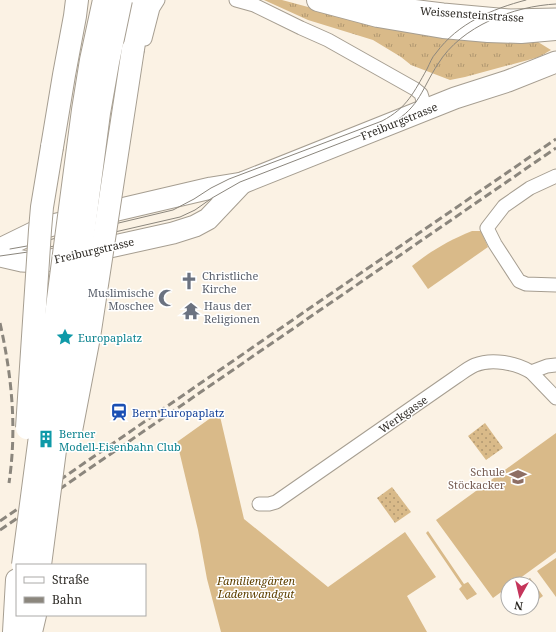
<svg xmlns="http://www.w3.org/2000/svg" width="556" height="632" viewBox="0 0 556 632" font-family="'Noto Serif',serif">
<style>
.grass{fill:url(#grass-tufts)}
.park{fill:url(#park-dots)}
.garden{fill:#d9ba89}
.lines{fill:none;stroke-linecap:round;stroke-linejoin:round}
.street-casing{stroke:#a69e91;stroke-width:15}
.secondary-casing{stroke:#a69e91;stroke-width:21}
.primary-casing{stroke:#a69e91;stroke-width:23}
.highway-casing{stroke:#a69e91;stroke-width:24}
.street{stroke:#fff;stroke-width:13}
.secondary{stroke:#fff;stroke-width:19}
.primary{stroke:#fff;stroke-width:21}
.highway{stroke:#fff;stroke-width:22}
.tram{stroke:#8b867d;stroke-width:1}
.rail{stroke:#8b867d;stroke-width:3;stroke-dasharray:8 4;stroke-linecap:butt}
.highway-bridge-casing{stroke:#a69e91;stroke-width:24;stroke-linecap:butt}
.highway-bridge{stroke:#fff;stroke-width:22}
.labels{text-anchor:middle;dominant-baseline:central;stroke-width:3;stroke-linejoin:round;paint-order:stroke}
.street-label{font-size:11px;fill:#2e2b26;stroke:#fff}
.worship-label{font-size:11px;fill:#5b616d;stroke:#fff;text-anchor:start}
.culture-label{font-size:11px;fill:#0d838f;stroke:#fff;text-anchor:start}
.transit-label{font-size:11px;fill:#164399;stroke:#fff;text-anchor:start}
.education-label{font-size:11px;fill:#785e54;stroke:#fff;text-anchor:end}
.park-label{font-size:11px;font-style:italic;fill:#5f4100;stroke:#fff}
</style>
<defs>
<pattern id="grass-tufts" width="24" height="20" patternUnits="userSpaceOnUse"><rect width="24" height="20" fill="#d9ba89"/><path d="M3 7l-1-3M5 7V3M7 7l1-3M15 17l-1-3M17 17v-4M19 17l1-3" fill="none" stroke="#b09770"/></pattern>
<pattern id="park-dots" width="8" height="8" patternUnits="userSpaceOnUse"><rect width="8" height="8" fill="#d9ba89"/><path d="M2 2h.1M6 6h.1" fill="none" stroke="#b09770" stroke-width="1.8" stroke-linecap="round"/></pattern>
</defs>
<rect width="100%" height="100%" fill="#fbf2e4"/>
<path class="grass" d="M264,0H282L323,11L493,41L538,42L551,50L539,57L465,77L450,80L411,65L401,57L373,40L308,20Z"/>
<g class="park">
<path d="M485,423L503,448L486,460L468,436Z"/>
<path d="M392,487L411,512L395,523L377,498Z"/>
<path d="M530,578L543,596L532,604V584H522Z"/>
</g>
<g class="garden">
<path d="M472,231H481L488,247L428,289L412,266C432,250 448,241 472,231Z"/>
<path d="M219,412L244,519L328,587L405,532L436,577L407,596L427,632H221L207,579L198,530L177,442Z"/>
<path d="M556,433V552L512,584H508V587L493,598L436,520Z"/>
<path d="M428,531L464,584L468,582L477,594L467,600L459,589L462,586L426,533Z"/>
<path d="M556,558V597L537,571Z"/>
</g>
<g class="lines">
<g class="street-casing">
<g id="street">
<path d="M236,0L254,5L301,28L328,40L415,89L421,94L426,110"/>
<path d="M145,39L153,8L158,0"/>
<path d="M556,176L530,188L504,206L487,228L495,244L519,281L526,284L556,285"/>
<path d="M531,372L556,398"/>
<path d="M259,504H269L276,502L456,377C462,373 468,368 475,365C492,358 516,363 531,372L547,366L556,365"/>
</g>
</g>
<g class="secondary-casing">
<path id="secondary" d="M366,0L403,8L443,13L510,19L556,18"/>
</g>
<g class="primary-casing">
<g id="primary">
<path d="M0,249L45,227L53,225L211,188L242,183L455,98L508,81L556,62"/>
<path d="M0,256L22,261L39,262L51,260L173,233L195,226L208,219L242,183"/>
</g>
</g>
<g class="highway-casing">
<g id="highway">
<path d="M318,0L378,16L443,27L488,31L521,32L556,29"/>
<path d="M133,49L141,0"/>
<path d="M52,147L64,75L75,16L77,0"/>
<path d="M14,632L17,580"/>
<path d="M31,632L35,615"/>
</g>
</g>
<use href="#street" class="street"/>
<use href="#secondary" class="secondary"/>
<use href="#primary" class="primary"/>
<use href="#highway" class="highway"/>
<g class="tram">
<path d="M10,249L27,246L60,237L173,210L194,199L211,188L229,179L382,121C407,108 414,92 427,69C430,63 432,57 436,53C458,23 492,9 526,0"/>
<path d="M0,256L28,252L180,217L195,210L212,198L240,182L392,123C420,107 422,88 438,64C461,26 514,6 556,4"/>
</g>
<g class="rail">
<path d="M0,323C12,377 17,428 9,483"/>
<path d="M0,521L556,139"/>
<path d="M0,530L556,148"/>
</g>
<g class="highway-bridge-casing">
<g id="highway-bridge">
<path d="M27,428L40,230L42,207L52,147"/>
<path d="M70,436L89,337L133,49"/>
<path d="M23,565L83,110L91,60L104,0"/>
<path d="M40,565L99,113L108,62L121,0"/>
</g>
</g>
<use href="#highway-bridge" class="highway-bridge"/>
</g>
<defs>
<g id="church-bare" transform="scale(1.38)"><path d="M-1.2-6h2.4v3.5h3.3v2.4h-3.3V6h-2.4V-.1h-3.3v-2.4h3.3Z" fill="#6b7280" stroke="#fff" stroke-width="2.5" paint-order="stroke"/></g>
<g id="mosque-bare" transform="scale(1.38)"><path d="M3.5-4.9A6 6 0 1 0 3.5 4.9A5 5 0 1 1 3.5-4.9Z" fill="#6b7280" stroke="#fff" stroke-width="2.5" paint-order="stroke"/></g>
<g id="temple-bare" transform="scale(1.38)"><path d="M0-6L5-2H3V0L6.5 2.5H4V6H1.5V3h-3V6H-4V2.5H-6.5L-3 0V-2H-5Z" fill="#6b7280" stroke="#fff" stroke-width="2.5" paint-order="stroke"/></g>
<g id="sight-bare" transform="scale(1.38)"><path d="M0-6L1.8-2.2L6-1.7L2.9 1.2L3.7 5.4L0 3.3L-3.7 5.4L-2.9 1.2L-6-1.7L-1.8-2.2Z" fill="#0f9aa8" stroke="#fff" stroke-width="2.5" paint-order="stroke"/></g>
<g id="station-bare" transform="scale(1.38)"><path d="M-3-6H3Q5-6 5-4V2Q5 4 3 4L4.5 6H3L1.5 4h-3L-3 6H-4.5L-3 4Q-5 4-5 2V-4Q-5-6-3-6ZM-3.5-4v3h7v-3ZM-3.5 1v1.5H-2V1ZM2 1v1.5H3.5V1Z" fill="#1a4fb4" stroke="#fff" stroke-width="2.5" paint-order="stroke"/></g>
<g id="building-bare" transform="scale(1.38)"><path d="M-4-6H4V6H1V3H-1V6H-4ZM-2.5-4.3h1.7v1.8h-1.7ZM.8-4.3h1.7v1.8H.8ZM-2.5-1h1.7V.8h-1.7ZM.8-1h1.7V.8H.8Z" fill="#0f9aa8" stroke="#fff" stroke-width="2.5" paint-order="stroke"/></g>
<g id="school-bare" transform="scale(1.38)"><path d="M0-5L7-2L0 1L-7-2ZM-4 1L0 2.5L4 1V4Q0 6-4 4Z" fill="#8d6e63" stroke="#fff" stroke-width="2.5" paint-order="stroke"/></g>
</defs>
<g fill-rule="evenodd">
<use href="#church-bare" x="189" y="281"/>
<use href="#mosque-bare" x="167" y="298"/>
<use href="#temple-bare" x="191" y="311"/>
<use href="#sight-bare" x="65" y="337"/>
<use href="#station-bare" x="119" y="412"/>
<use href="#building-bare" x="46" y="439"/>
<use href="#school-bare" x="518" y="477"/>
</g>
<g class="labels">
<g class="street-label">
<text transform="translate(472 14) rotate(4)">Weissensteinstrasse</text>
<text transform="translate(399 121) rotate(-22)">Freiburgstrasse</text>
<text transform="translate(94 250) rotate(-13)">Freiburgstrasse</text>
<text transform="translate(403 414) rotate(-35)">Werkgasse</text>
</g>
<g class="worship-label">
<text x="202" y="275">Christliche<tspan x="202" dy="13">Kirche</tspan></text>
<text x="154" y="292" text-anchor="end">Muslimische<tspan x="154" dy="13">Moschee</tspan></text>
<text x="204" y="305">Haus der<tspan x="204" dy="13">Religionen</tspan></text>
</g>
<g class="culture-label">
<text x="78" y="337">Europaplatz</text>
<text x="59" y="433">Berner<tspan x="59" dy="13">Modell-Eisenbahn Club</tspan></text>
</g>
<g class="transit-label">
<text x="132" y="412">Bern Europaplatz</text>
</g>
<g class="education-label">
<text x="505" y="471">Schule<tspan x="505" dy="13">Stöckacker</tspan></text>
</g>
<g class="park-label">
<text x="256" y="580">Familiengärten<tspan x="256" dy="13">Ladenwandgut</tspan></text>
</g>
</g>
<rect x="16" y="564" width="130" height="52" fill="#ffffff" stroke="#abaaa8"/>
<rect x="24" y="577" width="20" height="6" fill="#ffffff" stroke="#abaaa8"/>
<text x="52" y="584" font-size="12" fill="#2e2b26">Straße</text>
<rect x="24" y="597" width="20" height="6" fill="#8b867d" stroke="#abaaa8"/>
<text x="52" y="604" font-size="12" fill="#2e2b26">Bahn</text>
<g transform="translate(520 596) rotate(188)"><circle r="19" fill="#ffffff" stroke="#abaaa8"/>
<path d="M0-3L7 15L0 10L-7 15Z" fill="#c5355b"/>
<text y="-6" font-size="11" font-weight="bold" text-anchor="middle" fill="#2e2b26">N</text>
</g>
</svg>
